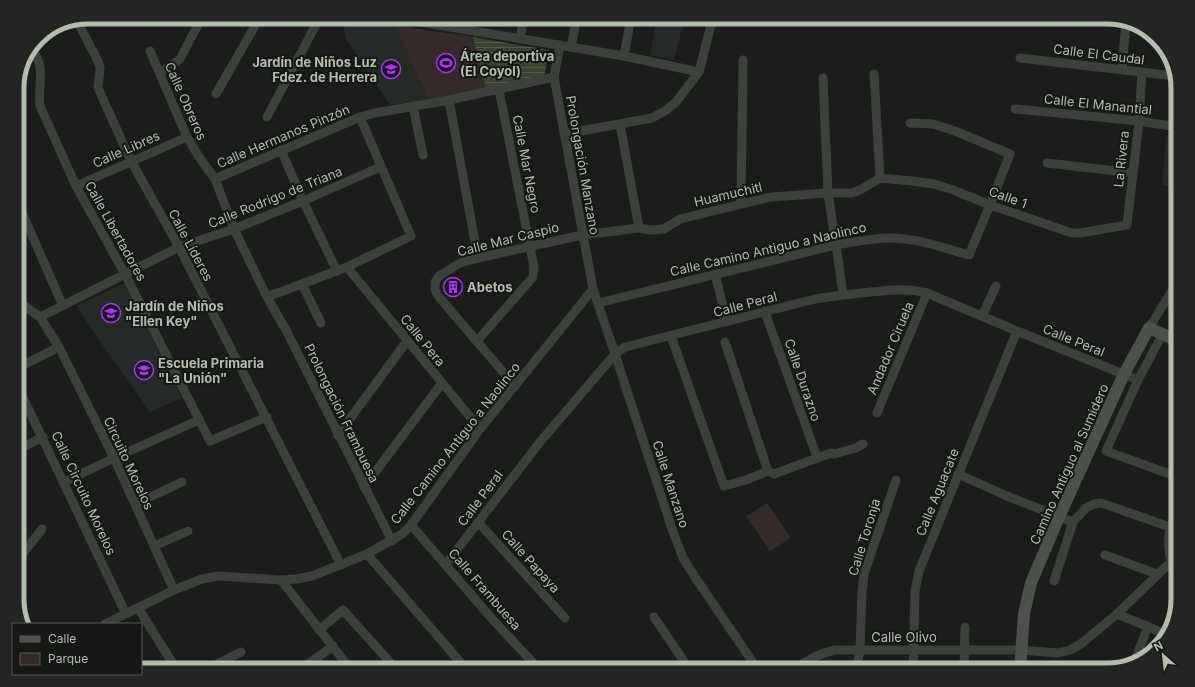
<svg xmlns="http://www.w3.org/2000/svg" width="1195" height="687" viewBox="0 0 1195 687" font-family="Inter,sans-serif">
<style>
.built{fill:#262a26}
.green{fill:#362a29}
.water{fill:url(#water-rules)}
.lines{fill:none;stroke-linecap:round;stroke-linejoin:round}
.street{stroke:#3c423b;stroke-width:9}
.secondary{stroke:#4c5249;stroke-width:12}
.labels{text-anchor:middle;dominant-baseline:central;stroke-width:4;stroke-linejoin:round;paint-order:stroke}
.street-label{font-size:13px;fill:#b2bdac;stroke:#151815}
.poi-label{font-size:13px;font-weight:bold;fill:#b2bdac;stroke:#151815;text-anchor:start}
.rim{fill:none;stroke:#b2bdac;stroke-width:5}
</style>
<defs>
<pattern id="water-rules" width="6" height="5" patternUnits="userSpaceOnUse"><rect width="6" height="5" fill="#3b422f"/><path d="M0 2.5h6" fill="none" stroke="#555b4a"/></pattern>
</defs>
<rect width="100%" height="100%" fill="#1a1d1a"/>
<g class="built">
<path d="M342,17L394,25L429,99L390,105L346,39Z"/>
<path d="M657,17H685L674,60L650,55Z"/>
<path d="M1166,135L1178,136V187L1162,185Z"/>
<path d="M125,283L182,398L150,412L101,343L76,306Z"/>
</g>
<g class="green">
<path d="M394,25L473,37L486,89L429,99Z"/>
<path d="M767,503L791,538L770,551L746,516Z"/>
</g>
<path class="water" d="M473,37L549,50L544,77L486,89Z"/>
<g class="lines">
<g class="street">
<path d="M390,17L624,56L699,72"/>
<path d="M788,17L792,19"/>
<path d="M76,19L98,61L100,68L98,88L131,161L179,247L341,565"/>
<path d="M78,23L92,17"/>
<path d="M467,30L469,17"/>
<path d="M520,39L524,17"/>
<path d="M560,45L554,77L593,289L615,354L671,526L683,558L695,577L758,670"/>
<path d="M571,47L577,17"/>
<path d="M32,50C36,55 39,61 40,67C42,80 38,93 40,106L76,186L125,274L210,441L267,417"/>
<path d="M150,51L187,137L199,157L215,179L234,229L267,297L286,330L392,541"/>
<path d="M624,56L631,17"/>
<path d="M1020,58L1175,76"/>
<path d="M1122,69L1126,22"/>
<path d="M160,73L180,59L202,17"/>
<path d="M874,74L880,178"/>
<path d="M823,78L828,193L834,233"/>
<path d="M216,94L260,17"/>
<path d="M449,100L478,258"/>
<path d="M413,106L423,155"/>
<path d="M1015,109L1139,121L1178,127"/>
<path d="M267,117L320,17"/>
<path d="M620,124L639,228"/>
<path d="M564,134L652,118L665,111L676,102L699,72L713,17"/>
<path d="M281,150L303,201L337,271"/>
<path d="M1047,163L1133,173"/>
<path d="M880,178L912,181L934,184L953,190L990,205L1072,233H1080L1127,225L1139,121L1142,72"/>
<path d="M215,179L360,117L375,113L449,100L554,77"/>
<path d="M76,186L187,137"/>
<path d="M17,201L63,306"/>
<path d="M741,204L743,60"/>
<path d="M836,245L843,294"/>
<path d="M347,267L480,429"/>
<path d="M715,274L727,322"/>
<path d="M302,284L321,323"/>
<path d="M267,297L347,267L411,236L360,117"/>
<path d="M17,299L22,304L40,317L59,347L114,458L174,590"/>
<path d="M598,303L836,245C855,242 875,237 894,238C919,239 944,248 969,255L990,205L1010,154L955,131L933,124L910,123"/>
<path d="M765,312L817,457"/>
<path d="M982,316L996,286"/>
<path d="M40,317L179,247L234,229L303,201L380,167"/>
<path d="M1149,328L1178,281"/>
<path d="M1162,335L1138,380L1106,451L1178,477"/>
<path d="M671,336L724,486L746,480L768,471L774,474L831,453L834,454L856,448L863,444"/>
<path d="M477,341L533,277L534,267L499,90"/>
<path d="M725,342L768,471"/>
<path d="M17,368L59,347"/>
<path d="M17,385L126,614"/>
<path d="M515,386L439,297L435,290V282L439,276L460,263L478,258L582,235L639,228L651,230L664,229L680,219L771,197L828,193H852L862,189L880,178"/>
<path d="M877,413L927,293"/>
<path d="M338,435L407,341"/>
<path d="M17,450L43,437"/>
<path d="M958,474L1007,496L1073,522"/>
<path d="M64,482L114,458L199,420"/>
<path d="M364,487L442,383"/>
<path d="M135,504L182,482"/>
<path d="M478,522L565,618"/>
<path d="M411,525L494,621L540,670"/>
<path d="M154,546L188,531"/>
<path d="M367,554L467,670"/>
<path d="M1105,555L1157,574"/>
<path d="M17,561L42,529"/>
<path d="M1171,561C1166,537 1169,530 1178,508"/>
<path d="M446,564L540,442L615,354L625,347L815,299C834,296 852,294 871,292C892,290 907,288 927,293L1017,331L1138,380"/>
<path d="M281,580L351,670"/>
<path d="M1054,581L1073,522L1086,508L1094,504L1101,503L1170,527"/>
<path d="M138,608L177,670"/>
<path d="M1117,614L1168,635"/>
<path d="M654,617L690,670"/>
<path d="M105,624L174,590L202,579L218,576L281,580L296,579L312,576L367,554L402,534L411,525L480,429L593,289"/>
<path d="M319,630L343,610L397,670"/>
<path d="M1134,663L1148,626"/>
<path d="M205,670L241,652"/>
<path d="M300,670L333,646"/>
<path d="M793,670C807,661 819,653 835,650H1021L1058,653L1070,650L1082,643L1117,614L1178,555"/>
<path d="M856,670L860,650L862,592L864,574L896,480"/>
<path d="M913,670L915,591L919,571L1017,331"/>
<path d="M964,670L965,627"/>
</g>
<path class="secondary" d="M1020,670L1024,614L1031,583L1059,517L1124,374L1149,328L1178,341"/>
</g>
<defs>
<g id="stadium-ring" transform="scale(1)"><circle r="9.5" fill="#151815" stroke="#ad30ff" stroke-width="1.5"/><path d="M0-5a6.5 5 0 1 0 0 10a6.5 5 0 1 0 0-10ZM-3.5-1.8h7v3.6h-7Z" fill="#ad30ff"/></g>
<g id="school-ring" transform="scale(1)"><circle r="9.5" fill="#151815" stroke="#ad30ff" stroke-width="1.5"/><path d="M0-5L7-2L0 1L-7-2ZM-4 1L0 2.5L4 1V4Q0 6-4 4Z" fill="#ad30ff"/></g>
<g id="building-ring" transform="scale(1)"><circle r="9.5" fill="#151815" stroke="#ad30ff" stroke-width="1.5"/><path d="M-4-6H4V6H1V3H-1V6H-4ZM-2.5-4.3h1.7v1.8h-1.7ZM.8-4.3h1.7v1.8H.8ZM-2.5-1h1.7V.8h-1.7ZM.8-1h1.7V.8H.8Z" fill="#ad30ff"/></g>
</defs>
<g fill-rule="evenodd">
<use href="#stadium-ring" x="446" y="63"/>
<use href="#school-ring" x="391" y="69"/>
<use href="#building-ring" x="453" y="287"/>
<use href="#school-ring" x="111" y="313"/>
<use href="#school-ring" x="144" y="370"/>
</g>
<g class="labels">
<g class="street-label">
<text transform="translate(1099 54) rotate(7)">Calle El Caudal</text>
<text transform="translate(186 101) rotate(66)">Calle Obreros</text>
<text transform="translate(1098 104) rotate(6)">Calle El Manantial</text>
<text transform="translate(283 136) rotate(-23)">Calle Hermanos Pinzón</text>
<text transform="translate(126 149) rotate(-24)">Calle Libres</text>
<text transform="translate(1121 159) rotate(-84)">La Rivera</text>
<text transform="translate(527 164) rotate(79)">Calle Mar Negro</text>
<text transform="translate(583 165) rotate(80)">Prolongación Manzano</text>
<text transform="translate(728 194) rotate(-13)">Huamuchitl</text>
<text transform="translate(275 197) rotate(-22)">Calle Rodrigo de Triana</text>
<text transform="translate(1008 197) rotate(20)">Calle 1</text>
<text transform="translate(116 231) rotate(61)">Calle Libertadores</text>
<text transform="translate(508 239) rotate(-14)">Calle Mar Caspio</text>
<text transform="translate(191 245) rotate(62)">Calle Líderes</text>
<text transform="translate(768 249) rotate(-13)">Calle Camino Antiguo a Naolinco</text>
<text transform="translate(745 304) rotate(-15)">Calle Peral</text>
<text transform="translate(423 340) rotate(51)">Calle Pera</text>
<text transform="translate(1074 340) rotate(22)">Calle Peral</text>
<text transform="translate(890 348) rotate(-67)">Andador Ciruela</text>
<text transform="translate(803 380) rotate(71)">Calle Durazno</text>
<text transform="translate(342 413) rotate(64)">Prolongación Frambuesa</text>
<text transform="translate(455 443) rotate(-52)">Calle Camino Antiguo a Naolinco</text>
<text transform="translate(129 463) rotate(65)">Circuito Morelos</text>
<text transform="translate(1069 464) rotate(-66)">Camino Antiguo al Sumidero</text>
<text transform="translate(671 484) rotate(72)">Calle Manzano</text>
<text transform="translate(937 492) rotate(-68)">Calle Aguacate</text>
<text transform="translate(84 493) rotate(65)">Calle Circuito Morelos</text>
<text transform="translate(480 498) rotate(-53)">Calle Peral</text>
<text transform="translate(864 537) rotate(-73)">Calle Toronja</text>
<text transform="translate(531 561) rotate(48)">Calle Papaya</text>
<text transform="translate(485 589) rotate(49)">Calle Frambuesa</text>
<text x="904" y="637">Calle Olivo</text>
</g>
<g class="poi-label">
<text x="460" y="56">Área deportiva<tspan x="460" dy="15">(El Coyol)</tspan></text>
<text x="377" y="62" text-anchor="end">Jardín de Niños Luz<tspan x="377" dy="15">Fdez. de Herrera</tspan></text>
<text x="467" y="287">Abetos</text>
<text x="125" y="306">Jardín de Niños<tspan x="125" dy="15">"Ellen Key"</tspan></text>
<text x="158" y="363">Escuela Primaria<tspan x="158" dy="15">"La Unión"</tspan></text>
</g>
</g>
<path d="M0 0H1195V687H0ZM88 24H1107A64 64 0 0 1 1171 88V599A64 64 0 0 1 1107 663H88A64 64 0 0 1 24 599V88A64 64 0 0 1 88 24Z" fill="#222521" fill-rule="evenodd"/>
<path class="rim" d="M88 24H1107A64 64 0 0 1 1171 88V599A64 64 0 0 1 1107 663H88A64 64 0 0 1 24 599V88A64 64 0 0 1 88 24Z"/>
<rect x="12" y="623" width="130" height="52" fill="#151815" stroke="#545a51"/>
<rect x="20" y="636" width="20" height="6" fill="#4c5249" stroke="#545a51"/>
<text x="48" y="643" font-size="12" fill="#b2bdac">Calle</text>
<rect x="20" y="653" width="20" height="12" fill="#362a29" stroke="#545a51"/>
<text x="48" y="663" font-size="12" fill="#b2bdac">Parque</text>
<g transform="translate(1163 655) rotate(332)" stroke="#151815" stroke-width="3" paint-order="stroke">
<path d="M0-3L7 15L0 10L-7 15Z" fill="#b2bdac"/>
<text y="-6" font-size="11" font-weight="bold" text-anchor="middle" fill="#b2bdac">N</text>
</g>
</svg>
